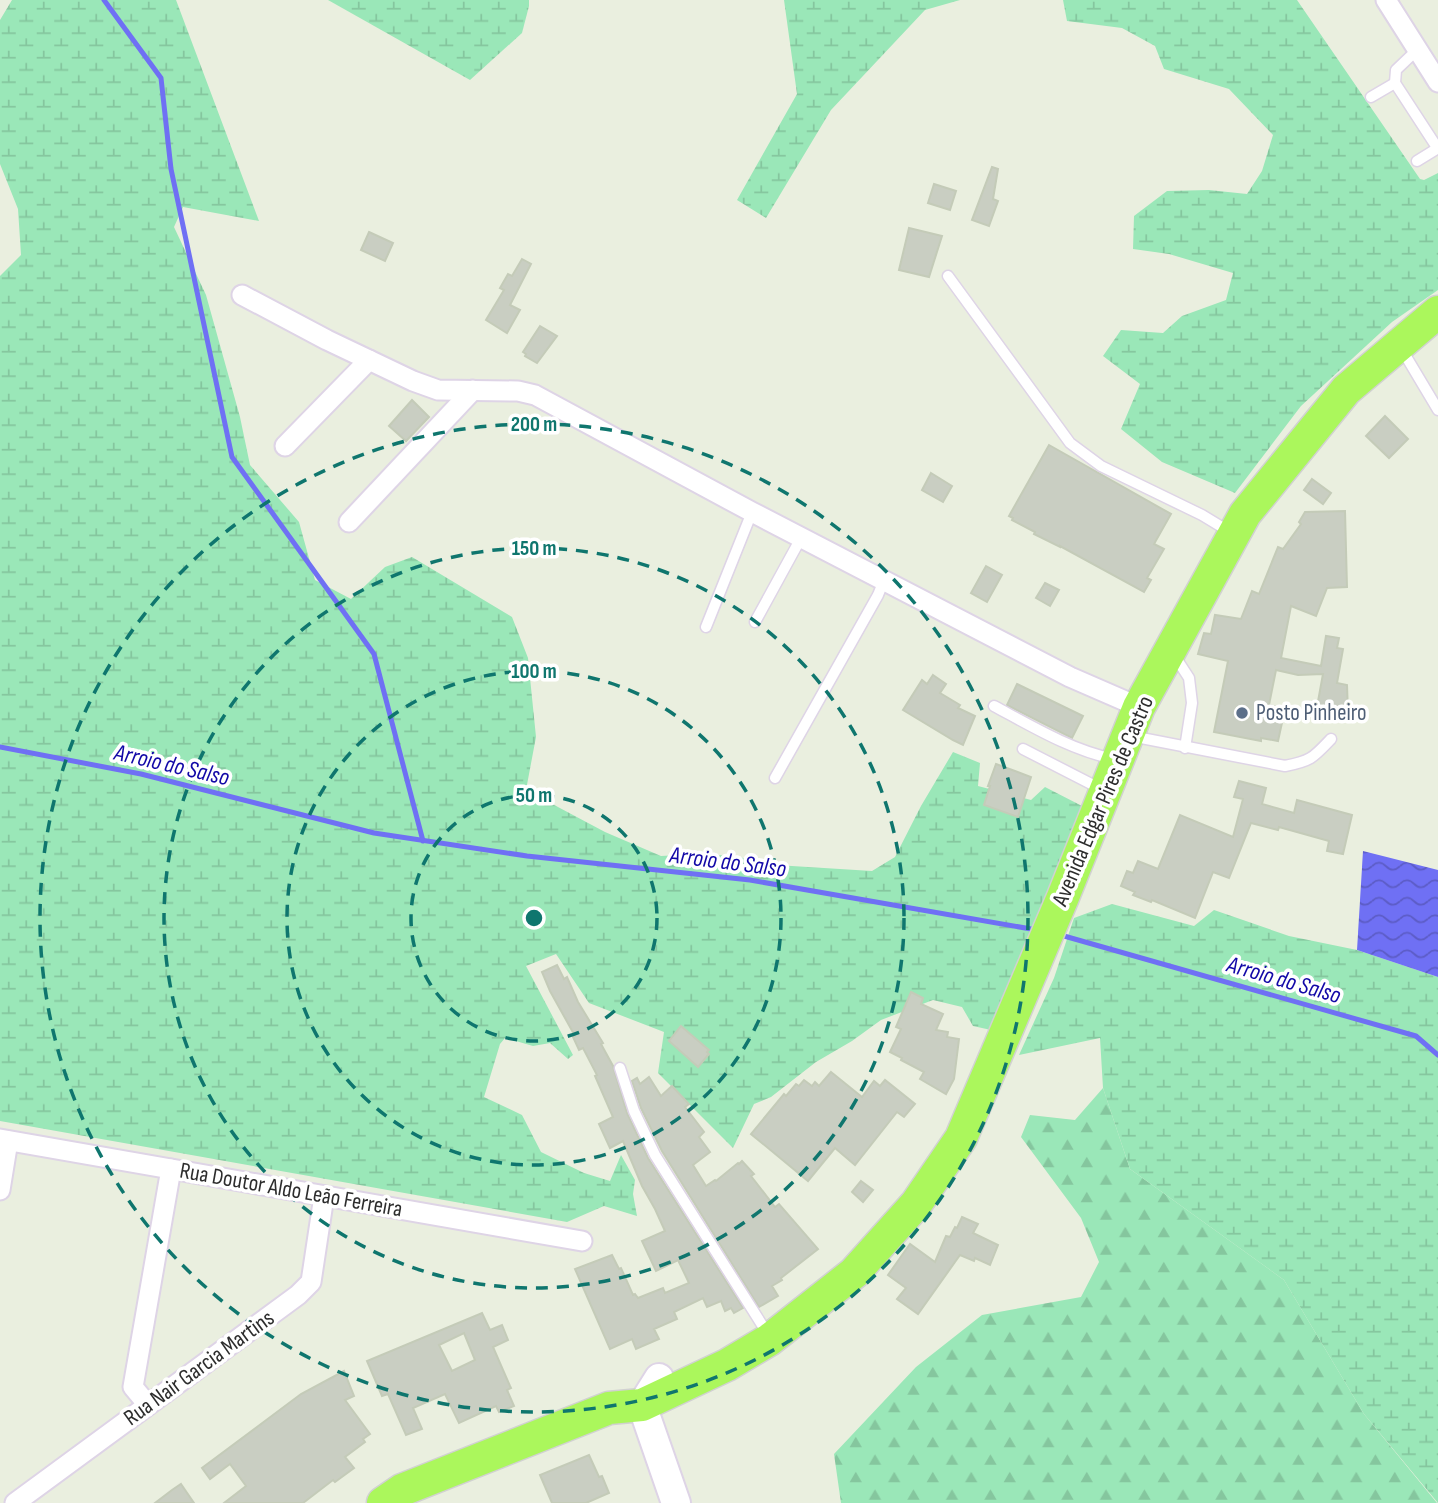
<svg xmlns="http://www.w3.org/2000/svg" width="1438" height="1503" viewBox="0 0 1438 1503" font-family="'Sofia Sans Condensed',sans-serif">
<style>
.forest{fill:url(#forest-firs)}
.wetland{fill:url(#wetland-marsh)}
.water{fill:url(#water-waves)}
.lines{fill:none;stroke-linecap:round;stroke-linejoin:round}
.stream{stroke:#6f70f4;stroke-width:5}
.building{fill:#c9cec2;stroke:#c4cbb8;stroke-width:2;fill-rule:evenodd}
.lane-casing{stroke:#ded4e6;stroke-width:13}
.street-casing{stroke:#ded4e6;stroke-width:23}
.secondary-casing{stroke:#ded4e6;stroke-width:32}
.primary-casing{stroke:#d1d1d1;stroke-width:35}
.lane{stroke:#fff;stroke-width:10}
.street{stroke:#fff;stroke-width:19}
.secondary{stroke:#fff;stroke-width:28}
.primary{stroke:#abf75c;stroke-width:32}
.ring{fill:none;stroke:#0f766e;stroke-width:3.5;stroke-dasharray:12 9}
.service-dot{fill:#5c6f8a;stroke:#fff;stroke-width:2.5}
.labels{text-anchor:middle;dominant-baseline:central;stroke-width:7;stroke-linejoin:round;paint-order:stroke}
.service-label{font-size:23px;fill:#4e5e75;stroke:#fff;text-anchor:start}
.street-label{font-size:23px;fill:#2d2d2d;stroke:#fff}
.water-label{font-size:24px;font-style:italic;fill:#1208a7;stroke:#fff}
.centre{fill:#0f766e;stroke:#fff;stroke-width:3.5}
.ring-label{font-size:21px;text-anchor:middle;font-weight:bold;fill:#0f766e;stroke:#fff;stroke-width:7;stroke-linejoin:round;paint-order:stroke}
</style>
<defs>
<pattern id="forest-firs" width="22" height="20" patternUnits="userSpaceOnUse" patternTransform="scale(1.75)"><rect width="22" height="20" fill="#9ae7b8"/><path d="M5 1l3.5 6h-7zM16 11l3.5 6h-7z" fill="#85c69e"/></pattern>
<pattern id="wetland-marsh" width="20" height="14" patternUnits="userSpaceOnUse" patternTransform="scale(1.75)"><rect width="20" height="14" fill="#9ae7b8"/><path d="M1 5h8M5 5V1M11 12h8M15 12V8" fill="none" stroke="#85c69e"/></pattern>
<pattern id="water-waves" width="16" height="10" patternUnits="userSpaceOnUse" patternTransform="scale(1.75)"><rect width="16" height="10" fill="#6f70f4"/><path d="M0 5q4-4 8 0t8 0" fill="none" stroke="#5c5cc6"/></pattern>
</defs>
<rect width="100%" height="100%" fill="#eaefdf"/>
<path class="forest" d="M1103,1088L1130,1169L1284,1280L1364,1414L1437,1503H841L834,1454L916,1367L982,1315L1081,1297L1099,1262L1081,1218L1021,1137L1030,1115L1075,1120Z"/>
<g class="wetland">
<path d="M12,0H176L259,221L183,207L174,227L206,295L240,417L250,465L299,522L315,580L351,599L385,567L412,557L512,617L528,658L536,737L526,790L605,832L661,856L697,854L734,856L776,865L872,871L895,857L921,806L953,752L980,763L978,786L1031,800L1045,787L1082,806L991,1030L973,1026L962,1007L933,1000L881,1020L852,1041L816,1062L771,1097L754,1104L733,1148L658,1073L664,1032L589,1003L556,954L526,966L573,1055L568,1059L550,1043L533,1046L505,1038L500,1044L484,1097L522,1115L541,1152L584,1173L610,1181L621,1155L635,1180L633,1194L637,1216L604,1206L567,1222L0,1121V276L21,255L18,209L0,164V20Z"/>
<path d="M328,0H529V6L522,33L470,80Z"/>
<path d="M784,0H960L925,10L831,110L766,218L737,200L797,94Z"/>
<path d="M1063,0H1297L1420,179L1424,180L1438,173V290L1392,322L1301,406L1235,493L1162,462L1121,429L1140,384L1103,356L1121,330L1163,333L1182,316L1226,300L1233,273L1169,254L1133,249L1134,216L1167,191L1209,190L1247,194L1262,171L1273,135L1229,89L1164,69L1155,46L1122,28L1067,21Z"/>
<path d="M1112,904L1194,926L1214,910L1289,936L1357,950L1438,977V1503L1364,1414L1284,1280L1130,1169L1103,1088L1100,1038L1019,1055L1054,978L1074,918Z"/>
</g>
<path class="water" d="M1363,851L1438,870V977L1357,950Z"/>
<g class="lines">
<g class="stream">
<path d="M104,0L161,78L171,169L232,457L374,654L423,841"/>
<path d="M0,747L141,774L374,833L527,856L750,880L1037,930"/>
<path d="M1057,934L1416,1036L1438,1055"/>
</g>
</g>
<g class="building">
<path d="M992,167L998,169L993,199L998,201L989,226L972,220Z"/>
<path d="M934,184L956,191L950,210L928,203Z"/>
<path d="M909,228L942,236L929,277L899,270Z"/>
<path d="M369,232L393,243L385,261L361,250Z"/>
<path d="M522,259L531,264L510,305L520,310L507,333L486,320L504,290L500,288L508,274L512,276Z"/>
<path d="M540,326L557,336L537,363L525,356L526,354L523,352Z"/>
<path d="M412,400L429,417L406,441L389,426Z"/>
<path d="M1385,416L1408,439L1389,458L1366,436Z"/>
<path d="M1049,445L1171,514L1154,544L1164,549L1147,578L1151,580L1144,592L1060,546V547L1034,534L1035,532L1012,520L1013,518L1009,516Z"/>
<path d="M931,473L952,486L943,502L922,490Z"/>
<path d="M1312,479L1331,493L1323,504L1304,490Z"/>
<path d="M1345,511L1347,587L1327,588L1316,616L1291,606L1281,658L1321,666L1326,636L1339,638L1337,648L1343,649L1337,683L1347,685L1348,713L1317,707L1323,674L1298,675L1276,670L1269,705L1285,709L1278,741L1261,738V741L1214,732L1228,661L1198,654L1204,633L1211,634L1215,615L1241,619L1252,591L1259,594L1278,547L1283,549L1301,524L1299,522L1305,512Z"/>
<path d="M986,566L1002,575L987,602L971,593Z"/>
<path d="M1045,583L1059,590L1050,606L1036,598Z"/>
<path d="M933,675L946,684L940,693L960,705L958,708L975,716L963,745L953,740L903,710L922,680L927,684Z"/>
<path d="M1017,684L1083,716L1072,738L1007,705Z"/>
<path d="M996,764L1031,777L1018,817L984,805L990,786H988Z"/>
<path d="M1239,781L1266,788L1262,804L1294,813L1297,800L1352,815L1343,854L1327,851L1329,841L1279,827L1278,830L1251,823L1229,878L1213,872L1195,918L1152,900L1151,902L1133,895L1135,892L1121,886L1127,871L1133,873L1138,861L1158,869L1180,815L1233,837L1243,799L1234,797Z"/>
<path d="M557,965L564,979L567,977L578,1002L603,1043L601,1044L613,1066L627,1113L648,1158L743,1308L734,1313L731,1308L725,1311L721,1301L707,1307L703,1298L674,1312L677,1319L654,1329L659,1339L636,1349L632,1339L610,1349L575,1269L612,1255L619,1269L621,1268L633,1295L635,1294L638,1298L663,1288L665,1293L689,1283L678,1260L656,1271L642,1241L665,1231L655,1209L642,1186L623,1141L610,1148L599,1124L613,1117L595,1076L597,1075L583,1048L579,1050L573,1037L575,1036L550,991L542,972Z"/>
<path d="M911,992L923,998L921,1004L943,1014L936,1030L948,1032L947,1037L959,1039L954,1079L946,1094L920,1079L924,1072L901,1060L902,1058L890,1052L901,1029L896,1027Z"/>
<path d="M681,1026L709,1050L707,1052L709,1054L698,1067L669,1041Z"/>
<path d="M831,1072L862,1097L874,1081L880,1086L885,1080L915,1104L904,1117L897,1112L855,1165L835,1148L808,1181L751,1134L784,1094L786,1096L796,1084L799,1086L804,1080L812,1086L815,1082L819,1086Z"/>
<path d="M649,1077L661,1096L672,1086L689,1104L685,1107L704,1132L699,1137L710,1152L693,1165L706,1186L715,1180L716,1181L738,1163L739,1164L742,1161L754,1174L751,1176L775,1207L779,1204L818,1249L781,1278L782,1280L772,1286L778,1296L759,1307L662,1151L641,1108L632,1081L637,1078L640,1084Z"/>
<path d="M861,1181L873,1190L863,1202L852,1192Z"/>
<path d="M962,1217L978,1224L973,1233L998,1245L990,1265L975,1258L974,1261L960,1255L918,1314L897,1299L906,1288L888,1275L910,1244L935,1262L946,1236L950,1237L955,1227L957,1228Z"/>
<path d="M482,1313L490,1330L502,1325L508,1340L493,1347L510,1386L511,1388L507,1390L514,1406L499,1412L496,1406L459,1423L445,1394L413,1408L422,1429L406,1435L388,1394L382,1396L367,1361ZM464,1333L475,1360L452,1371L439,1345Z"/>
<path d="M344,1371L354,1396L345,1400L370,1434L363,1439L365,1442L345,1457L354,1468L335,1482L333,1480L303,1503H224L246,1486L230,1464L210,1479L202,1468L301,1394Z"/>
<path d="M589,1455L599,1477L602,1476L609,1493L586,1503H552L540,1475Z"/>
<path d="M181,1484L194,1503H155L172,1490Z"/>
</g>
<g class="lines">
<g class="lane-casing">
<g id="lane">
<path d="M1417,50L1396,70L1395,83L1438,149"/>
<path d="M1371,97L1395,83"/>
<path d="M1417,161L1438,148"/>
<path d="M948,276L1070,443L1101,466L1202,515L1230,532"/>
<path d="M1401,348L1438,410"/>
<path d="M755,622L801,538"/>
<path d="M706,627L752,512"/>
<path d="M1174,655L1189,678L1192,703L1185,748"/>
<path d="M994,706C1033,727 1071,750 1114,759"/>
<path d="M1131,736L1285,766C1311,761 1313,758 1331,739"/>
<path d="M1023,749L1103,790"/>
<path d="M775,778L878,595L884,580"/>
<path d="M620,1068L634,1111L655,1155L764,1328"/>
</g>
</g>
<g class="street-casing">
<g id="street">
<path d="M1386,0L1438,82"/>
<path d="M242,295L327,340L413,381L438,390L518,391L535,395L752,512L1070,677L1139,707"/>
<path d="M285,446L369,360"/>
<path d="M349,522L473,390"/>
<path d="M0,1139L582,1241"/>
<path d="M0,1190L8,1141"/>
<path d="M148,1405L133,1387L171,1169"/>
<path d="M15,1503L298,1295L311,1282L324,1196"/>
</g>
</g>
<g class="secondary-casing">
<path id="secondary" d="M659,1378L642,1405L676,1503"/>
</g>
<g class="primary-casing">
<path id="primary" d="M383,1503L402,1490L609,1408L642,1405L727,1365L769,1340L854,1273L916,1204L961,1138L1063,897L1139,707L1245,514L1346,390L1438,312"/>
</g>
<use href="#lane" class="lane"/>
<use href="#street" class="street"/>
<use href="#secondary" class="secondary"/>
<use href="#primary" class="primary"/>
</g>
<g class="ring">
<circle cx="534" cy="918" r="123"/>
<circle cx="534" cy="918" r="247"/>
<circle cx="534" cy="918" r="370"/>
<circle cx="534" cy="918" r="494"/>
</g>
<circle class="service-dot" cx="1242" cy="713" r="7"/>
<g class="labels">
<g class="service-label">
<text x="1256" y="713">Posto Pinheiro</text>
</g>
<g class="street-label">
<text transform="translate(1103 801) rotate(-67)">Avenida Edgar Pires de Castro</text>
<text transform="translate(291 1190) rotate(10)">Rua Doutor Aldo Leão Ferreira</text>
<text transform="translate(199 1368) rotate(-36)">Rua Nair Garcia Martins</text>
</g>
<g class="water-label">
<text transform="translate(172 765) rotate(13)">Arroio do Salso</text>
<text transform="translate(728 862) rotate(7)">Arroio do Salso</text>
<text transform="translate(1284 980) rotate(16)">Arroio do Salso</text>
</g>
</g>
<circle cx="534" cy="918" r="10" class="centre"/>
<g class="ring-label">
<text x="534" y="431">200 m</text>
<text x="534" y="555">150 m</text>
<text x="534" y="678">100 m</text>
<text x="534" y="802">50 m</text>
</g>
</svg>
